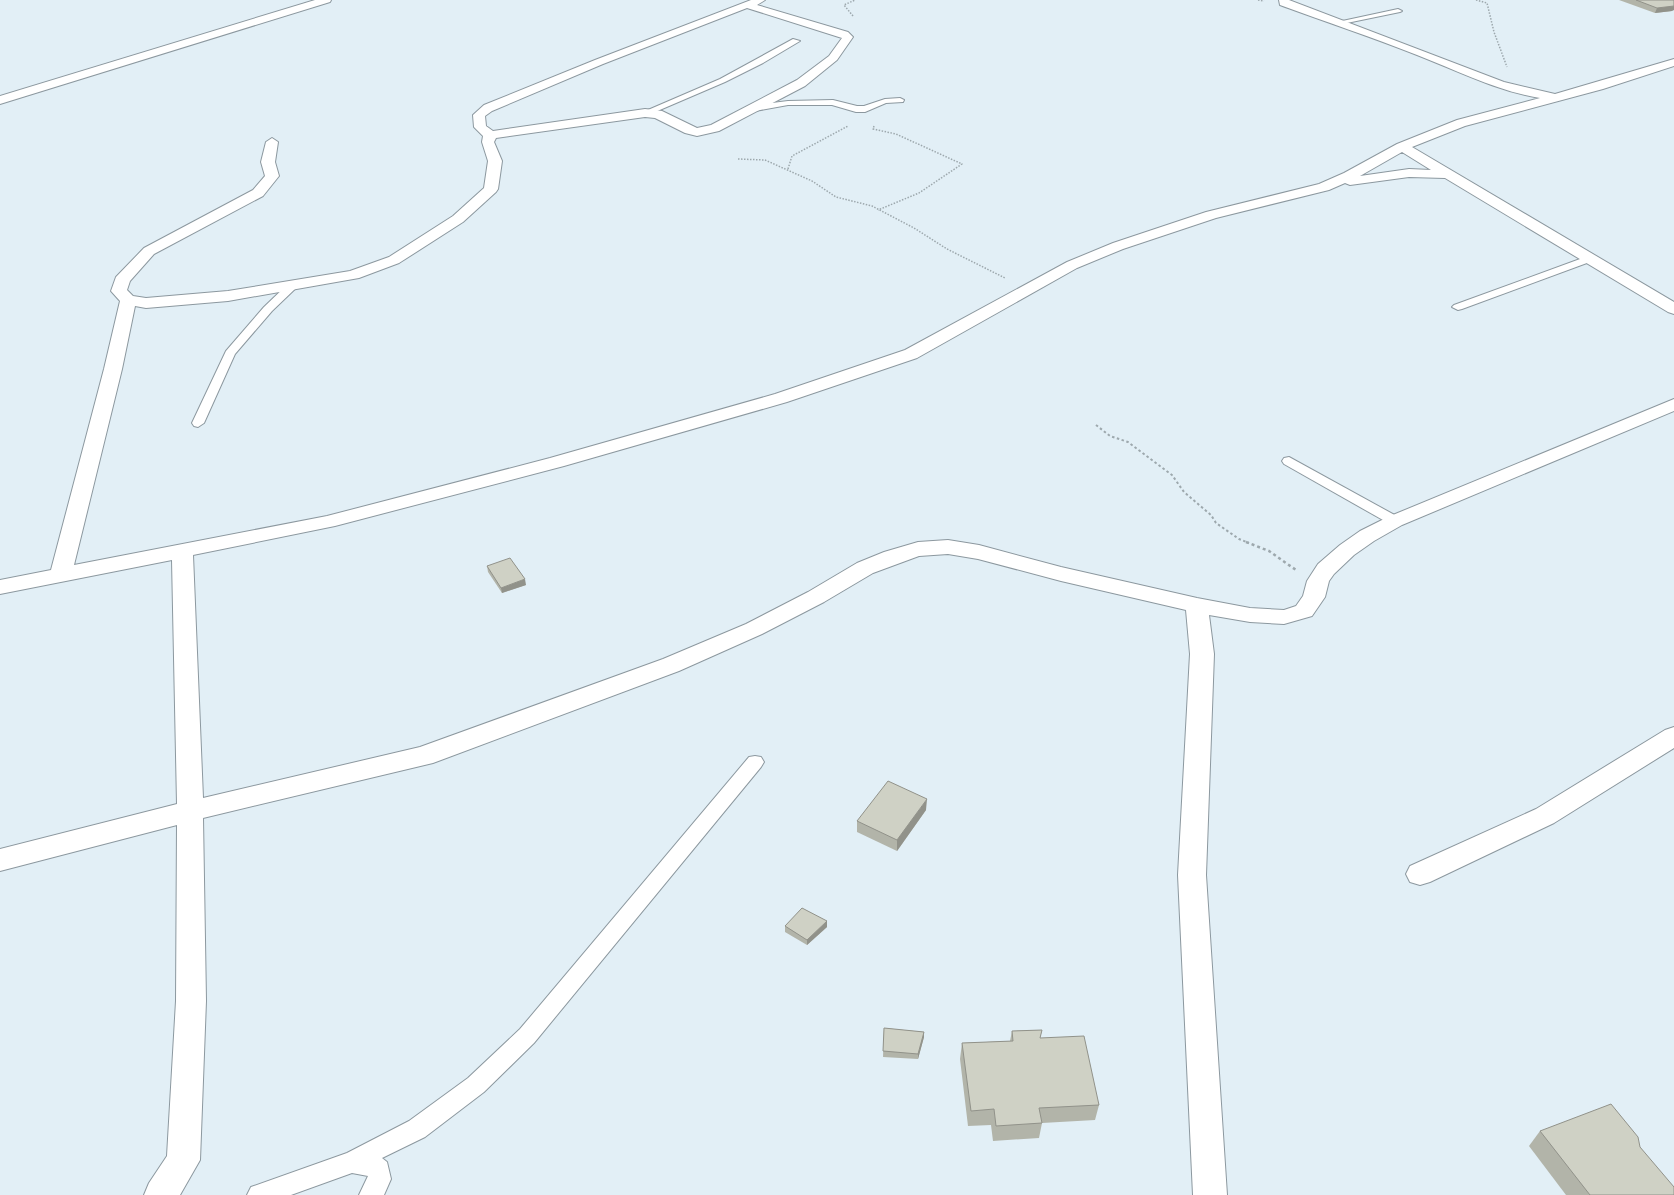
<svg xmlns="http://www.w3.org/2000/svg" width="1674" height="1195" viewBox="0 0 1674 1195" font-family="Raleway,sans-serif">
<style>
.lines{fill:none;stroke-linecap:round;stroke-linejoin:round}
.service-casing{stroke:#8c989f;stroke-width:2}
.minor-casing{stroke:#8c989f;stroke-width:2}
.path-far2{stroke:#9da8ad;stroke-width:1.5;stroke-dasharray:1.5 1.5;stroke-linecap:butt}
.path-far1{stroke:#9da8ad;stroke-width:2;stroke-dasharray:2.5 2.5;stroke-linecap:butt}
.path{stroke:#9da8ad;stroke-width:2.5;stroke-dasharray:3 3;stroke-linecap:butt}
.service{fill:#fff;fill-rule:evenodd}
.minor{fill:#fff;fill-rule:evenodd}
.wall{fill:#b2b4a9}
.shaded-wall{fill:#91928a}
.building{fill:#cfd1c5;stroke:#91928a}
</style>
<rect width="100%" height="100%" fill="#e2eff6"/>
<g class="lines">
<g class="service-casing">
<g id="service">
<path d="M1398,9L1402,11L1400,12L1337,25L1333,23Z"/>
<path d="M793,39L800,41L763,63L725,82L648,115L645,116L641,113L720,79Z"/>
<path d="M900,98L904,100L903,102L886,103L865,112H856L832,105H788L755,111L751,108L755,105L788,101L833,100L857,106H864L885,99Z"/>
<path d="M1591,255L1596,258L1595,260L1462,309L1458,310L1452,307L1454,305Z"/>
<path d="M292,283L296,284L297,286L296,288L272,311L235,354L204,423L198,427L194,426L192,423L226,351L264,307L288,284Z"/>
<path d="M1289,457L1400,518L1402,521L1400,524H1390L1284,464L1282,461L1284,458Z"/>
<path d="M755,756L761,757L764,762L761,767L534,1043L484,1092L425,1137L382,1158L387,1162L391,1179L384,1195H359L368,1176L352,1173L291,1195H247L251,1187L347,1153L409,1121L468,1078L520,1029L749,757Z"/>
</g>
</g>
<g class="minor-casing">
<g id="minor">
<path d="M315,0H331L330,2L0,104V96Z"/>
<path d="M751,0H765L757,5L848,32L853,37L837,60L805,86L719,131L697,136L685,133L655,118L645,117L496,138L494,142L502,161L498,189L496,192L463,222L399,263L359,278L228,301L146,308L135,306L122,369L74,565L327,516L550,458L775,394L905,350L1067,262L1113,243L1206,212L1319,184L1344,173L1397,144L1457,120L1540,98C1497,91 1458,71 1417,55C1372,37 1326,22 1280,5L1279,0H1289L1504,82L1555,94L1674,59V66L1603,89L1465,126L1412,147L1674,302V314L1668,312L1445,178L1409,177L1350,185L1345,183L1329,190L1216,218L1123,249L1077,268L917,358L787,402L564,466L335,526L193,555L203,798L420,747L663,659L746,624L808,592L857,563L884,552L918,542L948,540L979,545L1061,567L1197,598L1250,608L1284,610L1296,606L1303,596L1307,581L1318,564L1340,545L1360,531L1388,517L1674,399V411L1402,525L1374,541L1354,555L1334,574L1329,581L1325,597L1312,616L1284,624L1250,622L1209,615L1214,654L1206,875L1227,1195H1193L1178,875L1190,654L1186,610L1061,581L978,559L948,554L919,556L873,573L824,602L762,634L679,671L433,763L203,818L206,1001L200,1160L180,1195H144L149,1183L167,1156L176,1001L177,825L0,871V849L177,804L172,560L0,594V580L51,570L104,369L120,301L111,291L116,277L144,248L253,190L265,176L261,162L266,142L272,138L278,142L275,162L279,176L263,196L154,254L130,281L127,290L133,296L146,298L228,291L350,271L389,257L453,216L484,188L488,161L482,142L483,136L474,127L473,115L484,105L595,60ZM747,8L842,38L829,56L797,80L711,125L697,128L662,111L645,109L493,131L486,126L485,116L492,111L603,64ZM1402,152L1431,170L1409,169L1360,176Z"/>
<path d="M1674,727V748L1554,823L1430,882L1420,885L1410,882L1406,874L1410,866L1536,809L1665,730Z"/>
</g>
</g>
<g class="path-far2">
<path d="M1258,0L1264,1"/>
<path d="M1476,0L1487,3L1494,32L1507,67"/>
<path d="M853,16L844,5L855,0"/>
<path d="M874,126L873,129L896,134L962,164L919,193L878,210"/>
<path d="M738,159L765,160L812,181L836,197L872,206L914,228L947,249L1005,278"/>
<path d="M788,169L792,156L848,126"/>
</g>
<path class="path-far1" d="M1096,425L1110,436L1128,442L1172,475L1184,492L1211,515L1216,523L1239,539L1249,543"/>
<path class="path" d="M1246,542L1269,551L1296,570"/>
<use href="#service" class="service"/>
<use href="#minor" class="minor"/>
</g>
<g class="wall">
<path d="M1619,0H1674L1672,11L1655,13Z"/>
<path d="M487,566L526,585L502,593L488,572Z"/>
<path d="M926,810L897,851L857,832V821Z"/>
<path d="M785,926L827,927L807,945L785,932Z"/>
<path d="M884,1028L924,1032V1037L918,1059L883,1057Z"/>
<path d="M1042,1030L1040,1038L1099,1105L1095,1120L1042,1123L1039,1138L993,1141L991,1125L968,1126L960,1059L962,1043L1010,1041L1012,1031Z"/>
<path d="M1540,1131L1640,1147L1674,1195H1566L1529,1146Z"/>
</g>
<g class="shaded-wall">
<path d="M1674,6V10L1672,11L1655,13L1657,8Z"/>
<path d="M525,579L526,585L502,593L501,588Z"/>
<path d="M927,799L926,810L897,851V840Z"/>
<path d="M827,921V927L807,945V940Z"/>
<path d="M924,1032V1037L918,1059V1054Z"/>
</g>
<g class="building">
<path d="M1636,0H1674V6L1657,8Z"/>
<path d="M510,558L525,579L501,588L487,566Z"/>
<path d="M888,781L927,799L897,840L857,821Z"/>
<path d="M802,908L827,921L807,940L785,926Z"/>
<path d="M884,1028L924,1032L918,1054L883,1051Z"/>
<path d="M1042,1030L1040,1038L1084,1036L1099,1105L1039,1108L1042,1123L996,1126L994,1109L971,1111L962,1043L1013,1041L1012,1031Z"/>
<path d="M1611,1104L1638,1137L1640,1147L1674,1187V1195H1590L1540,1131Z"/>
</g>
</svg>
